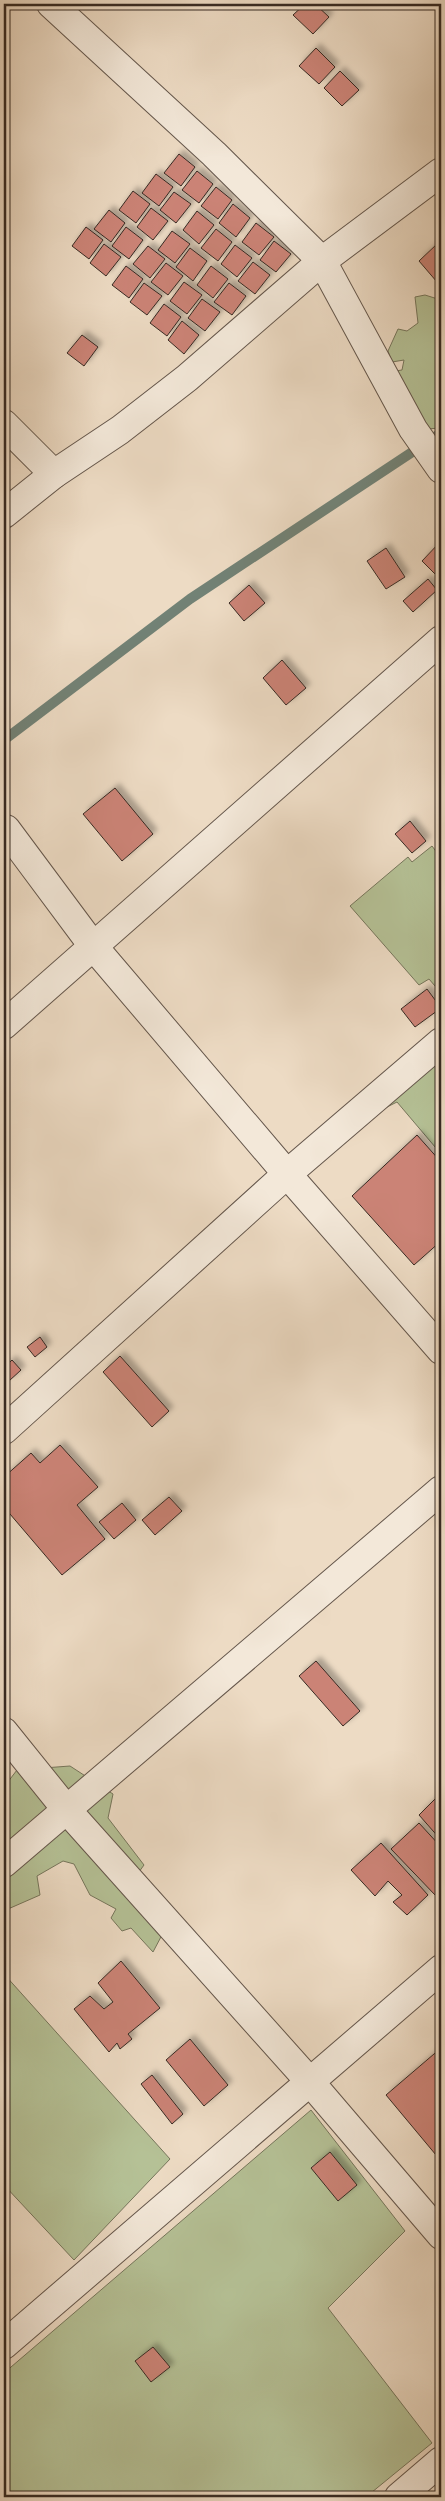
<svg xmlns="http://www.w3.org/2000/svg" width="445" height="2501" viewBox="0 0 445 2501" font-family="'IM FELL Great Primer',serif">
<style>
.green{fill:#b5c196;stroke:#76765c}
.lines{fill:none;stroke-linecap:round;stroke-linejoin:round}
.stream{stroke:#728276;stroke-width:10}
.building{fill:#cb8376;stroke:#372a23;filter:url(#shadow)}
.minor-casing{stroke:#64564b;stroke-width:30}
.minor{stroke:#f3e8d9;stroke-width:28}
</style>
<defs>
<filter id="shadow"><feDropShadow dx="4.5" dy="-4.5" stdDeviation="2.5" flood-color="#0004"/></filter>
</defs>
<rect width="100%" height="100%" fill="#eddbc4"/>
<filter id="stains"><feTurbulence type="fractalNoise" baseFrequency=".004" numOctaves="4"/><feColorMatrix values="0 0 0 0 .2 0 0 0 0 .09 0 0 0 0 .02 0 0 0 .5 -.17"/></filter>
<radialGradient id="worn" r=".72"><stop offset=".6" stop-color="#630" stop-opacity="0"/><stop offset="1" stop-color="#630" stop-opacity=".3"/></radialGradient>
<g class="green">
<path d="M425,295L441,300V428L426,429L395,371L402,370L404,360L392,362L388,351L398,329L407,331L418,323L415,297Z"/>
<path d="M432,846L441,858V993L429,979L419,985L350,906L408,857L412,862Z"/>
<path d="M441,1048V1154L397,1102L387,1107L374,1091Z"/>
<path d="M70,1766L113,1794L108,1818L144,1865L136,1876L163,1933L153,1952L131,1928L122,1931L111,1918L116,1909L90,1895L74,1864L63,1861L37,1876L40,1895L8,1909L4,1913V1787L17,1770Z"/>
<path d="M4,1974L170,2159L74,2260L4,2185Z"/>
<path d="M311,2110L405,2231L328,2308L432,2443L366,2497H4V2373Z"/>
</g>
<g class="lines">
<path class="stream" d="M4,740L190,599L441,433"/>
</g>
<g class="building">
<path d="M305,4H315L329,17L313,34L293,15Z"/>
<path d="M316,48L335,67L319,84L299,66Z"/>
<path d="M340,71L359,90L342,106L324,88Z"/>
<path d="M179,154L195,167L181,186L164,173Z"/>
<path d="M197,171L213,184L199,203L182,190Z"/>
<path d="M156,174L173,187L159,206L142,193Z"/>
<path d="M216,187L232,200L218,219L201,206Z"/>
<path d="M133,191L150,204L136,223L119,210Z"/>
<path d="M174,192L191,204L176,223L160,210Z"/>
<path d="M233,204L250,218L236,237L219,223Z"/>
<path d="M151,208L168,221L153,240L137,227Z"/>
<path d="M109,210L125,223L111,242L94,229Z"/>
<path d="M197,211L214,225L199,244L183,230Z"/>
<path d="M256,223L274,237L259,255L242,242Z"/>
<path d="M86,227L103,240L89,259L72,246Z"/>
<path d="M126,227L143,240L129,259L112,246Z"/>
<path d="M216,229L232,242L218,261L201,248Z"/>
<path d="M172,231L190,244L175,263L158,250Z"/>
<path d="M274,241L291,254L276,272L260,260Z"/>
<path d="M104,244L121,257L106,276L90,263Z"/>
<path d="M437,244L441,249V278L437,282L419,261Z"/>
<path d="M235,245L252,258L237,277L221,264Z"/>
<path d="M148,246L165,259L150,278L133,264Z"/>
<path d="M190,248L207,261L193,281L176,267Z"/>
<path d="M253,262L270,275L255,294L238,281Z"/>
<path d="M166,263L183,276L168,295L151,282Z"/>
<path d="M126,266L143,279L129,298L112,285Z"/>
<path d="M211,266L228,279L213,298L197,285Z"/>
<path d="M184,282L202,295L187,314L170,301Z"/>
<path d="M144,283L162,296L147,315L130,302Z"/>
<path d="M229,283L246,296L232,315L214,302Z"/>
<path d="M202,299L220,312L205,331L188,318Z"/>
<path d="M164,304L181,317L167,336L150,323Z"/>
<path d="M182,321L199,335L184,354L168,340Z"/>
<path d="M82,335L98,347L84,366L67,353Z"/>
<path d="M441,541V580L422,561Z"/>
<path d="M386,548L405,577L386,589L367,561Z"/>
<path d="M428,579L437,590L413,612L403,601Z"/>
<path d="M249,585L265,603L244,621L229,603Z"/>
<path d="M282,660L306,688L286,705L263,678Z"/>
<path d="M115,788L153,834L122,861L83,814Z"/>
<path d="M410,821L426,841L412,853L395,834Z"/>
<path d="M427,989L441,1008L415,1027L401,1009Z"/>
<path d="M417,1135L441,1162V1241L414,1265L352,1196Z"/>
<path d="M40,1337L47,1347L35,1357L27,1347Z"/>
<path d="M120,1356L169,1411L152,1427L103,1372Z"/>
<path d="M12,1360L21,1370L9,1381L4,1375V1368Z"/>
<path d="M60,1445L98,1487L77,1505L105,1539L62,1575L4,1507V1477L31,1453L40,1463Z"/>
<path d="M169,1497L182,1511L155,1535L142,1520Z"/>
<path d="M122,1503L136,1520L114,1539L99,1522Z"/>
<path d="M316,1661L360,1711L343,1726L299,1676Z"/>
<path d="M441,1793V1840L419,1815Z"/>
<path d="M419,1823L441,1847V1882L437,1887L441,1891L436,1896L391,1849Z"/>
<path d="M381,1843L428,1895L407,1915L393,1902L402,1895L388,1881L375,1896L351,1870Z"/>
<path d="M121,1961L160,2008L128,2034L132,2039L120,2049L117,2043L109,2052L74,2009L90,1996L104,2009L113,2002L98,1983Z"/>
<path d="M190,2039L228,2085L204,2106L166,2060Z"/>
<path d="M441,2048V2161L386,2095Z"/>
<path d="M152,2075L183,2114L172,2124L141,2084Z"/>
<path d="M330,2152L357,2185L338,2201L311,2168Z"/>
<path d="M153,2347L170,2367L151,2382L135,2361Z"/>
</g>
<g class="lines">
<g class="minor-casing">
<g id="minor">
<path d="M51,4L214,154L322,261L413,429L441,469"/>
<path d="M4,424L54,474"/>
<path d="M4,514L54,474L120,430L187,378L322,261L441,172"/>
<path d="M6,829L93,946L287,1174L441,1350"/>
<path d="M4,1025L441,640"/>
<path d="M4,1430L287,1174L441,1042"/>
<path d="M4,1732L66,1809L311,2083L441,2235"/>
<path d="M4,1863L441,1490"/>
<path d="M4,2345L441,1969"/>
<path d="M399,2497L441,2461"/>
</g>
</g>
<use href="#minor" class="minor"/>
</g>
<rect width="445" height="2501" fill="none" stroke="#eddbc4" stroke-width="20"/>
<rect x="5" y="5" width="435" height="2491" fill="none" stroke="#372a23" stroke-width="2.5"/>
<rect x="10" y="10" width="425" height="2481" fill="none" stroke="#372a23"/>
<rect width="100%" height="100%" filter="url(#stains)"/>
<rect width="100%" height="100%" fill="url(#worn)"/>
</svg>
